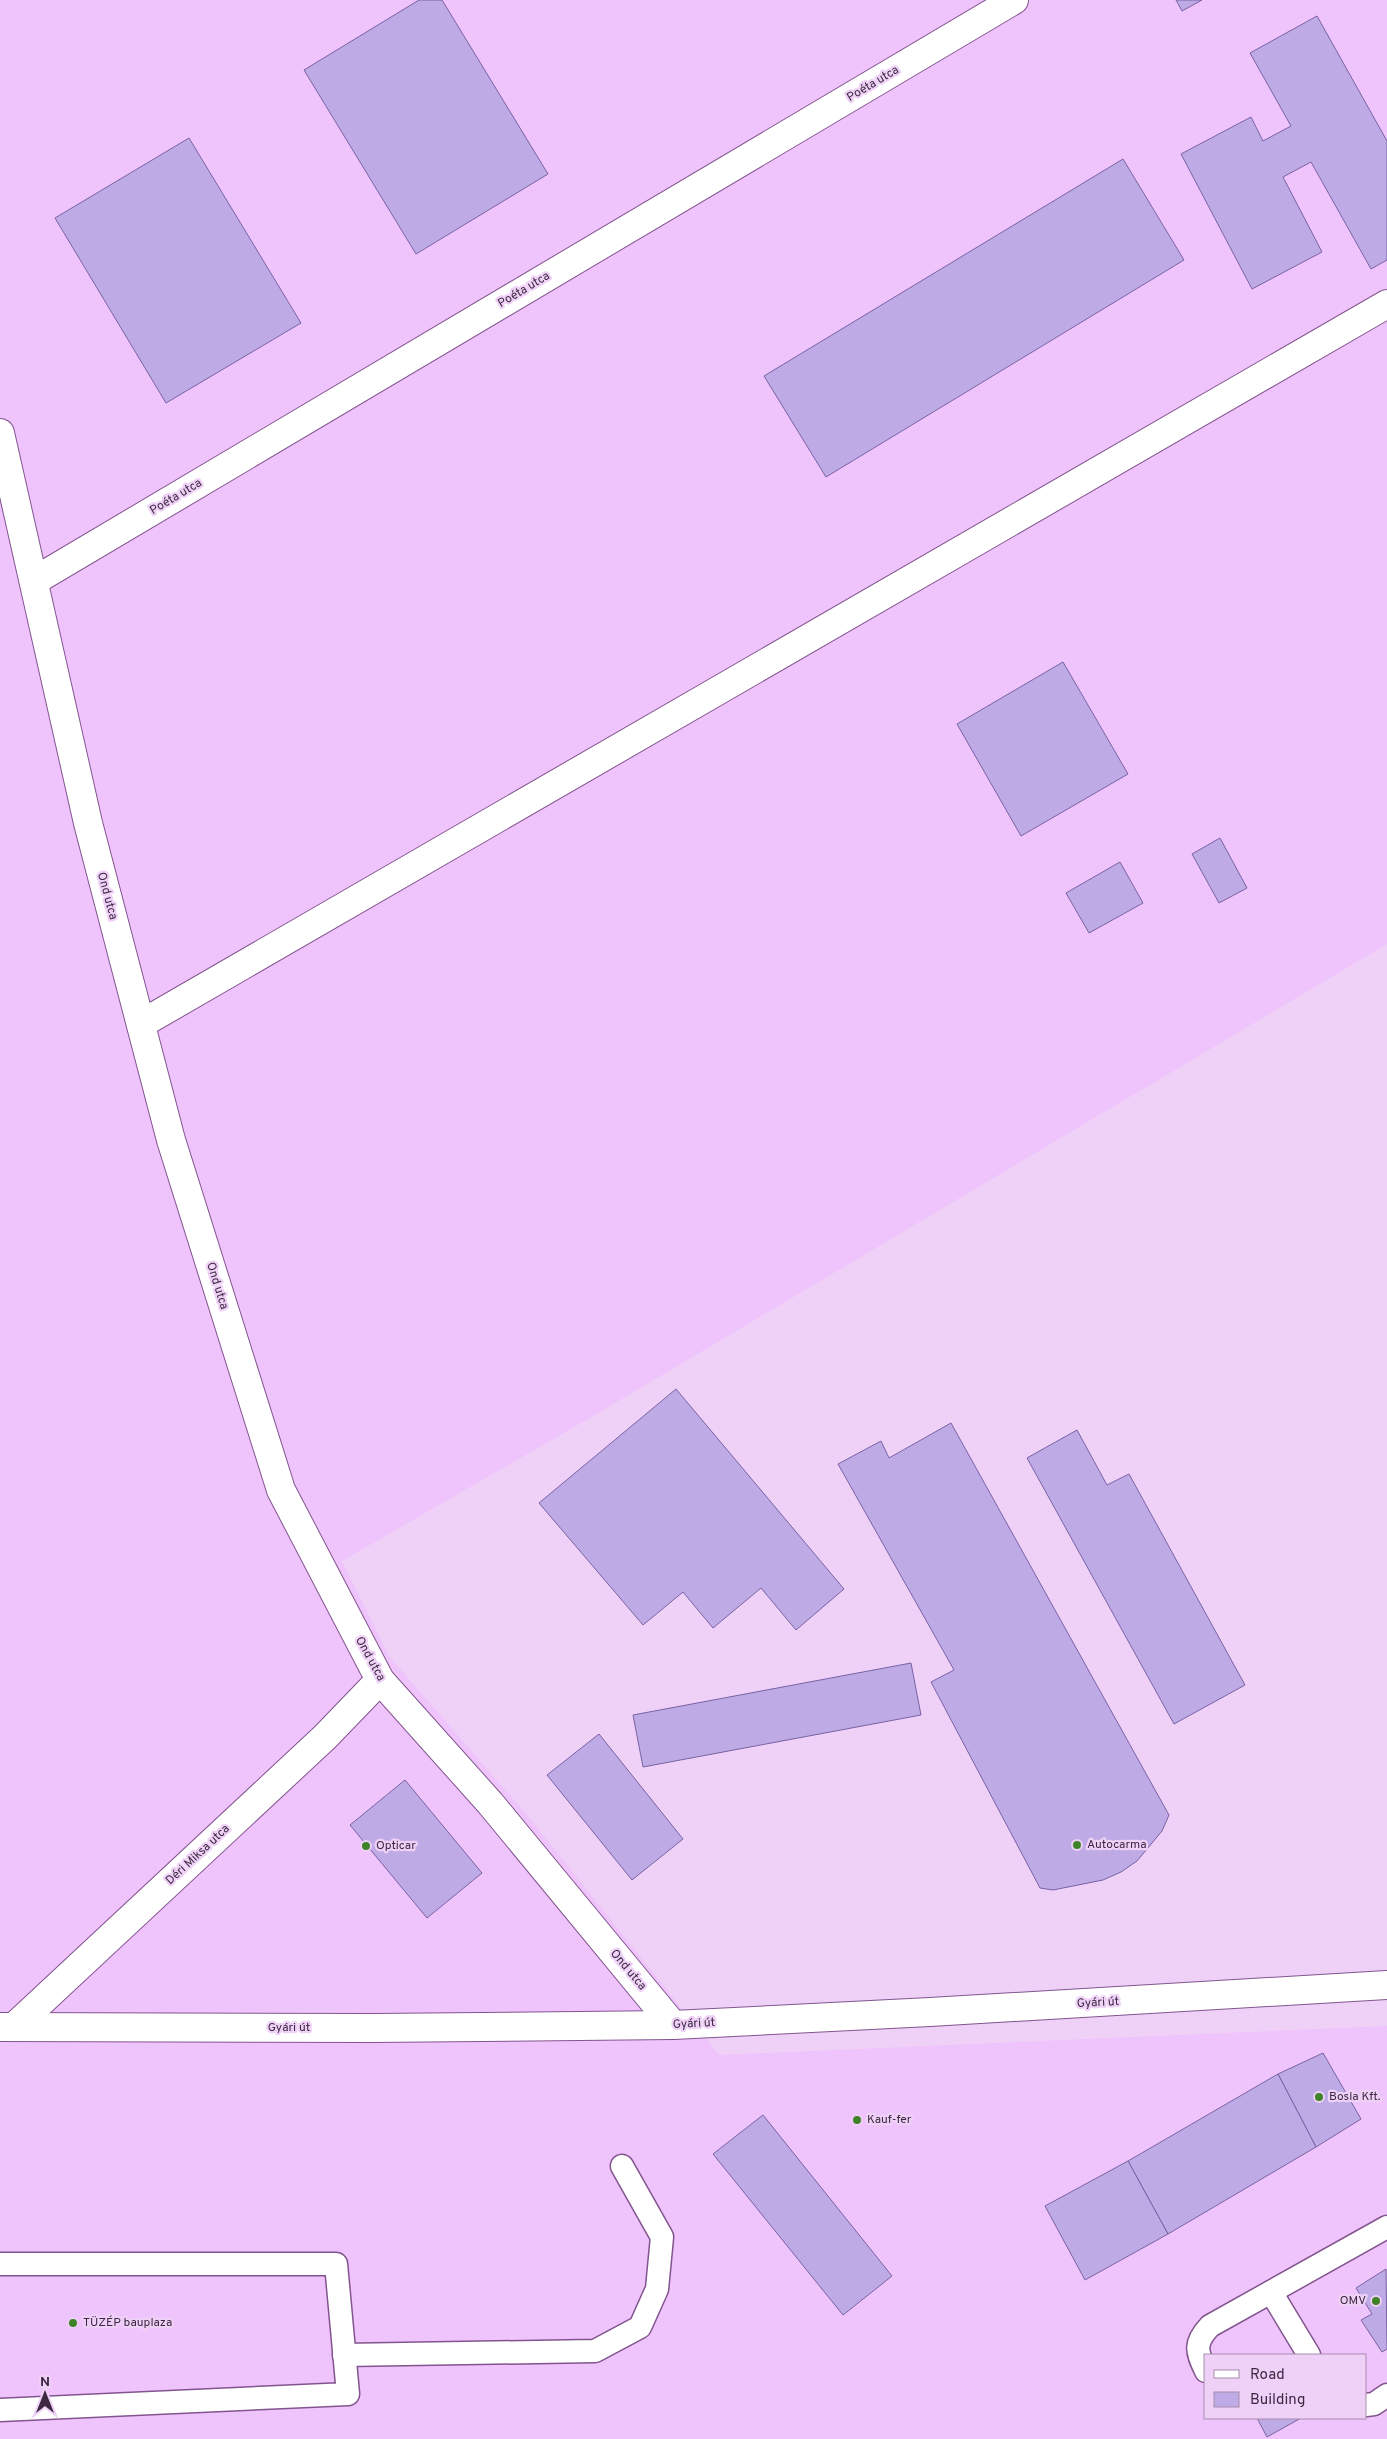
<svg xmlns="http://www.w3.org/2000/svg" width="1387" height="2439" viewBox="0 0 1387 2439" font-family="Overpass,sans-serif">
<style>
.built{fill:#efc3fc;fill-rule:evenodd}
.building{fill:#beabe6;stroke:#7962a4}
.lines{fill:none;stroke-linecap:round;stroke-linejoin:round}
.service-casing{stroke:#82558e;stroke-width:25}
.minor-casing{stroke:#82558e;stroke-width:30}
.tertiary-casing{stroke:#82558e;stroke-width:30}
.service{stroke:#fff;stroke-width:22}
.minor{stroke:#fff;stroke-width:28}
.tertiary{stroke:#fff;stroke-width:28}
.poi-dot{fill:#3e8327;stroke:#efd1f7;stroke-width:2}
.labels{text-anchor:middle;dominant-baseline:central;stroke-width:4.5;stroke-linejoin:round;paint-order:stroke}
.street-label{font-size:12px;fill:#3c2841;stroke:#efd1f7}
.poi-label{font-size:12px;fill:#3c2841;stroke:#efd1f7;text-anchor:start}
</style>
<rect width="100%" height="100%" fill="#efd1f7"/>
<path class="built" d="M0,0H1387V944L600,1412L342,1561L389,1656L527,1815L719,2055L1387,2026V2439H0ZM1206,2355H1366V2418H1206Z"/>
<g class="building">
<path d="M419,0H442L548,174L416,254L304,70Z"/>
<path d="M1176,0H1202L1182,11Z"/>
<path d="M1317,16L1387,141V260L1371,269L1311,162L1283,177L1322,252L1252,289L1181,154L1251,117L1263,141L1291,126L1250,53Z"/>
<path d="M189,138L301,323L166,403L55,218Z"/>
<path d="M1123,159L1184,260L826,477L764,376Z"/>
<path d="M1063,662L1128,774L1021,836L957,724Z"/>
<path d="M1220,838L1247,888L1219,903L1192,854Z"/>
<path d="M1120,862L1143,903L1089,933L1066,893Z"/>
<path d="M676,1389L844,1589L796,1630L761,1588L713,1628L683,1592L643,1625L539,1503Z"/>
<path d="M951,1423L1169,1815L1162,1831L1137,1861L1121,1872L1103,1880L1053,1890L1040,1888L931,1682L954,1670L838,1464L881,1441L889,1458Z"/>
<path d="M1077,1430L1107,1485L1129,1474L1245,1685L1174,1724L1027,1458Z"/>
<path d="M911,1663L921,1715L643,1767L633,1715Z"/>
<path d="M599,1734L683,1839L632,1880L547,1775Z"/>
<path d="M405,1780L482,1873L427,1918L350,1825Z"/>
<path d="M1323,2053L1361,2119L1316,2147L1278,2074Z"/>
<path d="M1278,2074L1316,2147L1168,2234L1128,2161Z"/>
<path d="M763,2115L892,2276L843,2315L713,2154Z"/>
<path d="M1128,2161L1168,2234L1085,2280L1045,2206Z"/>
<path d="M1386,2269L1387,2349L1382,2352L1361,2320L1372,2314L1356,2288Z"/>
<path d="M1257,2418H1301L1267,2437Z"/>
</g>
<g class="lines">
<g class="service-casing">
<g id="service">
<path d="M0,2264H336L348,2394L0,2410"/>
<path d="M1271,2292L1309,2355"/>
<path d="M344,2355L595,2351L640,2327L657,2289L662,2237L622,2166"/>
<path d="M1206,2371C1196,2351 1194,2343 1210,2326L1387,2227"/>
<path d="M1366,2405L1374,2404L1387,2395"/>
</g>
</g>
<g class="minor-casing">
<g id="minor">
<path d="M0,433L88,823L171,1140L281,1490L380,1680L490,1803L673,2025"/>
<path d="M34,581L1014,0"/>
<path d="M141,1024L1387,304"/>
<path d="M14,2027L325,1737L380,1680"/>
</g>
</g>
<g class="tertiary-casing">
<path id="tertiary" d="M0,2027L373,2028L673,2025L930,2012L1387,1985"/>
</g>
<use href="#service" class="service"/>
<use href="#minor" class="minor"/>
<use href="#tertiary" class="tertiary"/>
</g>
<g class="poi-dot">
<circle cx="1077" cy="1845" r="5"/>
<circle cx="366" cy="1846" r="5"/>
<circle cx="1319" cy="2097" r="5"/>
<circle cx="857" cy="2120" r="5"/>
<circle cx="1376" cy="2301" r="5"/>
<circle cx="73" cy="2323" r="5"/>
</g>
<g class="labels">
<g class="street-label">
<text transform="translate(873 84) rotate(-31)">Poéta utca</text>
<text transform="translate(524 290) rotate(-31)">Poéta utca</text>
<text transform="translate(176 497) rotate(-31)">Poéta utca</text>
<text transform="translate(107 896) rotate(75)">Ond utca</text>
<text transform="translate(217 1286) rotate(73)">Ond utca</text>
<text transform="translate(370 1659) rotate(61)">Ond utca</text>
<text transform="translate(198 1855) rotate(-43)">Déri Miksa utca</text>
<text transform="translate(628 1970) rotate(50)">Ond utca</text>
<text transform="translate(1098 2003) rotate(-3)">Gyári út</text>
<text transform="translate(694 2024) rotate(-3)">Gyári út</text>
<text x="289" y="2028">Gyári út</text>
</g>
<g class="poi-label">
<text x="1087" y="1845">Autocarma</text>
<text x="376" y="1846">Opticar</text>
<text x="1329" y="2097">Bosla Kft.</text>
<text x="867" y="2120">Kauf-fer</text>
<text x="1366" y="2301" text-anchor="end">OMV</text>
<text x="83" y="2323">TÜZÉP bauplaza</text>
</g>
</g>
<rect x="1204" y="2354" width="162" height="65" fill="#efd1f7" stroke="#a78dae"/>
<rect x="1214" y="2370" width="25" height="8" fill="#ffffff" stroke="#a78dae"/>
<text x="1250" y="2379" font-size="15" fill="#3c2841">Road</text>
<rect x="1214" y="2392" width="25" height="15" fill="#beabe6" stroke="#a78dae"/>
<text x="1250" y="2404" font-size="15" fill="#3c2841">Building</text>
<g transform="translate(45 2394)" stroke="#efd1f7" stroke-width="4" paint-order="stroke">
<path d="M0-4L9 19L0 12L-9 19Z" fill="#3c2841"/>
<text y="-8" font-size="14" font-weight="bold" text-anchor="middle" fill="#3c2841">N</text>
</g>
</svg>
